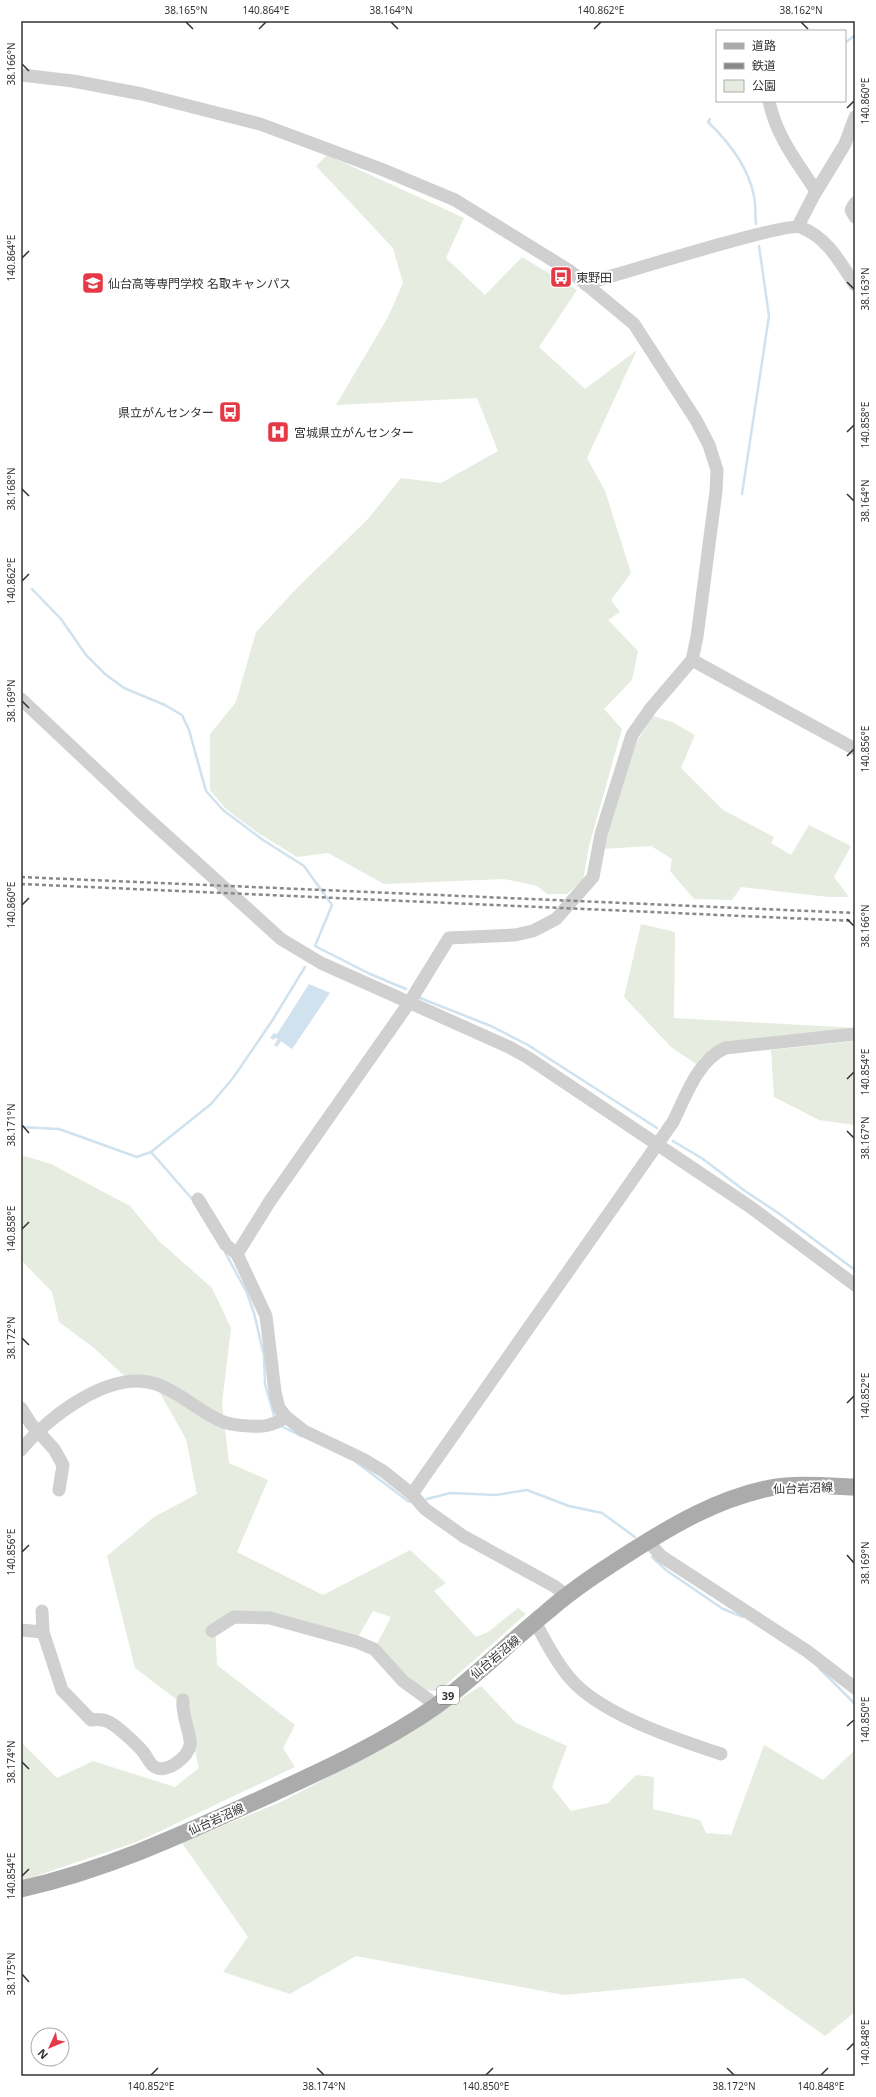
<svg xmlns="http://www.w3.org/2000/svg" width="876" height="2097" viewBox="0 0 876 2097" font-family="'Noto Sans','Noto Sans JP',sans-serif">
<style>
.green{fill:#e6ecdf}
.water{fill:#cfe2ee}
.lines{fill:none;stroke-linecap:round;stroke-linejoin:round}
.stream{stroke:#cfe2ee;stroke-width:2.5}
.minor{stroke:#d0d0d0;stroke-width:13}
.major{stroke:#ababab;stroke-width:17}
.rail{stroke:#888;stroke-width:2.5;stroke-dasharray:4 3;stroke-linecap:butt}
.ticks{fill:none;stroke:#333;stroke-width:1.5}
.labels{text-anchor:middle;dominant-baseline:central;stroke-width:4;stroke-linejoin:round;paint-order:stroke}
.shield{fill:#fff;stroke:#707070;stroke-width:1}
.shield-label{font-size:11px;font-weight:bold;fill:#333}
.poi-label{font-size:12px;fill:#333;stroke:#fff;text-anchor:start}
.street-label{font-size:12px;fill:#333;stroke:#fff}
.neatline{fill:none;stroke:#333;stroke-width:1.5}
.ticks-label{font-size:10px;text-anchor:middle;fill:#333}
</style>
<rect width="100%" height="100%" fill="#fff"/>
<g class="green">
<path d="M327,155L464,218L446,258L485,295L522,257L577,290L539,347L585,389L637,350L587,458L605,491L631,573L611,600L620,612L608,620L638,651L632,680L604,709L622,729L589,846L583,880L567,894H547L537,886L504,879L384,884L328,853L297,857L258,833L226,809L210,790V734L236,702L256,632L299,586L368,519L401,478L441,483L498,451L477,398L336,405L388,317L403,283L393,248L316,166Z"/>
<path d="M653,716L672,722L695,735L681,768L723,810L774,837L771,843L791,855L809,825L851,846L834,877L849,897H829L741,887L732,900L694,899L670,871L672,859L651,846L602,849L637,741Z"/>
<path d="M641,924L675,932L674,1018L855,1028V1030L729,1042L703,1055L696,1064L671,1047L624,997Z"/>
<path d="M855,1041V1125L819,1120L774,1097L771,1050Z"/>
<path d="M21,1155L51,1164L130,1206L159,1241L212,1288L231,1328L222,1403L229,1463L268,1480L237,1552L323,1595L410,1550L446,1583L434,1591L476,1637L488,1632L518,1608L526,1614L439,1691L418,1690L377,1644L391,1617L373,1611L358,1637L269,1616L215,1622L217,1665L295,1725L283,1748L295,1767L137,1842L21,1881V1742L57,1778L93,1761L175,1787L199,1768L184,1705L135,1668L107,1556L154,1517L197,1494L186,1439L156,1386L133,1384L94,1348L59,1322L52,1292L21,1260Z"/>
<path d="M481,1686L516,1723L567,1746L552,1787L571,1811L608,1803L636,1775L654,1777L653,1809L700,1820L706,1833L731,1835L764,1745L823,1780L855,1750V2012L825,2036L744,1978L564,1995L356,1956L290,1994L223,1972L248,1937L182,1843L283,1801L383,1748Z"/>
</g>
<path class="water" d="M309,984L330,993L292,1049L281,1041L277,1047L274,1045L278,1039L275,1038L274,1040L270,1038L274,1033L277,1034Z"/>
<g class="lines">
<g class="stream">
<path d="M845,43L855,35"/>
<path d="M710,119L708,122C729,142 748,166 754,196C756,205 755,215 756,224"/>
<path d="M742,494L769,316L759,246"/>
<path d="M32,589L61,619L86,655L105,674L124,688L165,705L182,715L189,730L206,791L223,810L263,840L304,866L332,905L315,946L370,974L406,989"/>
<path d="M420,998L491,1026L528,1045L657,1128"/>
<path d="M21,1127L59,1129L137,1157L151,1152L211,1104L233,1078L272,1021L305,967"/>
<path d="M673,1141L703,1159L745,1191L777,1212L855,1270"/>
<path d="M151,1152L193,1200"/>
<path d="M225,1252L247,1293L254,1313L264,1356L265,1384L275,1419"/>
<path d="M279,1425L301,1436"/>
<path d="M356,1462L408,1501L412,1502"/>
<path d="M427,1499L450,1493L496,1495L527,1490L569,1506L602,1513L635,1537"/>
<path d="M652,1557L666,1570L723,1609L743,1617"/>
<path d="M819,1668L855,1704"/>
</g>
<g class="minor">
<path d="M21,75L73,81L142,94L260,124L381,169L455,200L570,271L634,324L696,420L709,445L717,470L716,491L697,637L692,660L651,708L632,735L601,834L593,877L556,919L533,931L515,935L449,938L409,1003L270,1201L237,1254L266,1316L275,1392L279,1408L286,1417L304,1431L363,1459L383,1471L412,1494L425,1509L463,1536L554,1586L566,1595"/>
<path d="M769,101C776,136 797,162 816,191"/>
<path d="M855,203L851,210L855,217"/>
<path d="M798,226L814,195L845,144L855,117"/>
<path d="M585,284C613,276 786,222 800,227C827,237 840,262 855,285"/>
<path d="M692,660L855,749"/>
<path d="M21,699L143,814L281,939L321,963L509,1047L527,1057L749,1206L855,1285"/>
<path d="M198,1199L226,1245L237,1254"/>
<path d="M21,1408L31,1424L54,1449L63,1465L59,1490"/>
<path d="M21,1450C48,1417 110,1369 156,1384C180,1392 197,1410 219,1420C229,1425 238,1425 249,1426C264,1427 272,1426 286,1417"/>
<path d="M412,1494L673,1122C686,1096 697,1061 725,1048L855,1034"/>
<path d="M648,1541L661,1556L807,1651L855,1688"/>
<path d="M42,1611L43,1632"/>
<path d="M535,1622C545,1640 555,1661 569,1677C599,1714 676,1739 721,1754"/>
<path d="M21,1630L43,1632L62,1690L91,1720C97,1719 103,1719 109,1722C118,1727 137,1744 144,1753C147,1757 150,1765 155,1767C167,1774 188,1757 190,1745C192,1735 181,1716 183,1700"/>
<path d="M212,1631L234,1617L270,1618L357,1642L374,1649L403,1681L436,1705"/>
</g>
<path class="major" d="M21,1889C105,1870 177,1837 256,1801C317,1773 380,1745 436,1706C475,1677 510,1642 548,1611C573,1589 601,1571 629,1553C673,1525 717,1499 770,1488C794,1483 830,1486 855,1487"/>
<g class="rail">
<path d="M21,877L855,913"/>
<path d="M21,884L855,921"/>
</g>
</g>
<path class="ticks" d="M186,22L193,29M391,22L398,29M801,22L808,29M259,29L266,22M594,29L601,22M22,64L29,71M847,108L854,101M22,258L29,251M847,282L854,289M847,432L854,425M22,489L29,496M847,494L854,501M22,581L29,574M22,701L29,708M847,756L854,749M22,905L29,898M847,919L854,926M847,1079L854,1072M22,1125L29,1133M847,1131L854,1138M22,1229L29,1222M22,1338L29,1345M847,1403L854,1396M22,1552L29,1545M847,1555L854,1563M847,1726L854,1720M22,1762L29,1769M22,1876L29,1869M22,1974L29,1982M847,2050L854,2043M317,2068L324,2075M727,2068L734,2075M151,2075L158,2068M486,2075L493,2068M821,2075L828,2068"/>
<defs>
<g id="bus-square" transform="scale(1.15)"><rect x="-9" y="-9" width="18" height="18" rx="4" fill="#e63946" stroke="#fff"/><path d="M-5-6H5V4H4V6H2V4H-2V6H-4V4H-5ZM-3.5-4V0h7V-4ZM-3.5 1.2v1.5H-2V1.2ZM2 1.2v1.5H3.5V1.2Z" fill="#fff"/></g>
<g id="university-square" transform="scale(1.15)"><rect x="-9" y="-9" width="18" height="18" rx="4" fill="#e63946" stroke="#fff"/><path d="M0-5L7-2L0 1L-7-2ZM-4 1L0 2.5L4 1V4Q0 6-4 4Z" fill="#fff"/></g>
<g id="hospital-square" transform="scale(1.15)"><rect x="-9" y="-9" width="18" height="18" rx="4" fill="#e63946" stroke="#fff"/><path d="M-5-5h3v3.5h4V-5h3V5h-3V1.5h-4V5h-3Z" fill="#fff"/></g>
</defs>
<g fill-rule="evenodd">
<use href="#bus-square" x="561" y="277"/>
<use href="#university-square" x="93" y="283"/>
<use href="#bus-square" x="230" y="412"/>
<use href="#hospital-square" x="278" y="432"/>
</g>
<g class="labels">
<rect class="shield" x="437" y="1686" width="22" height="18" rx="3"/>
<g class="shield-label">
<text x="448" y="1695">39</text>
</g>
<g class="poi-label">
<text x="576" y="277">東野田</text>
<text x="108" y="283">仙台高等専門学校 名取キャンパス</text>
<text x="214" y="412" text-anchor="end">県立がんセンター</text>
<text x="294" y="432">宮城県立がんセンター</text>
</g>
<g class="street-label">
<text transform="translate(803 1488) rotate(-2)">仙台岩沼線</text>
<text transform="translate(495 1657) rotate(-40)">仙台岩沼線</text>
<text transform="translate(216 1819) rotate(-24)">仙台岩沼線</text>
</g>
</g>
<rect width="876" height="2097" fill="none" stroke="#ffffff" stroke-width="44"/>
<rect x="716" y="30" width="130" height="72" fill="#ffffff" stroke="#adadad"/>
<rect x="724" y="43" width="20" height="6" fill="#ababab" stroke="#adadad"/>
<text x="752" y="50" font-size="12" fill="#333333">道路</text>
<rect x="724" y="63" width="20" height="6" fill="#888888" stroke="#adadad"/>
<text x="752" y="70" font-size="12" fill="#333333">鉄道</text>
<rect x="724" y="80" width="20" height="12" fill="#e6ecdf" stroke="#adadad"/>
<text x="752" y="90" font-size="12" fill="#333333">公園</text>
<g transform="translate(50 2047) rotate(226)"><circle r="19" fill="#ffffff" stroke="#adadad"/>
<path d="M0-3L7 15L0 10L-7 15Z" fill="#e63946"/>
<text y="-6" font-size="11" font-weight="bold" text-anchor="middle" fill="#333333">N</text>
</g>
<rect x="22" y="22" width="832" height="2053" class="neatline"/>
<g class="ticks-label">
<text x="186" y="14">38.165°N</text>
<text x="266" y="14">140.864°E</text>
<text x="391" y="14">38.164°N</text>
<text x="601" y="14">140.862°E</text>
<text x="801" y="14">38.162°N</text>
<text transform="translate(11 64) rotate(-90)" y="4">38.166°N</text>
<text transform="translate(865 101) rotate(-90)" y="4">140.860°E</text>
<text transform="translate(11 258) rotate(-90)" y="4">140.864°E</text>
<text transform="translate(865 289) rotate(-90)" y="4">38.163°N</text>
<text transform="translate(865 425) rotate(-90)" y="4">140.858°E</text>
<text transform="translate(11 489) rotate(-90)" y="4">38.168°N</text>
<text transform="translate(865 501) rotate(-90)" y="4">38.164°N</text>
<text transform="translate(11 581) rotate(-90)" y="4">140.862°E</text>
<text transform="translate(11 701) rotate(-90)" y="4">38.169°N</text>
<text transform="translate(865 749) rotate(-90)" y="4">140.856°E</text>
<text transform="translate(11 905) rotate(-90)" y="4">140.860°E</text>
<text transform="translate(865 926) rotate(-90)" y="4">38.166°N</text>
<text transform="translate(865 1072) rotate(-90)" y="4">140.854°E</text>
<text transform="translate(11 1125) rotate(-90)" y="4">38.171°N</text>
<text transform="translate(865 1138) rotate(-90)" y="4">38.167°N</text>
<text transform="translate(11 1229) rotate(-90)" y="4">140.858°E</text>
<text transform="translate(11 1338) rotate(-90)" y="4">38.172°N</text>
<text transform="translate(865 1396) rotate(-90)" y="4">140.852°E</text>
<text transform="translate(11 1552) rotate(-90)" y="4">140.856°E</text>
<text transform="translate(865 1563) rotate(-90)" y="4">38.169°N</text>
<text transform="translate(865 1720) rotate(-90)" y="4">140.850°E</text>
<text transform="translate(11 1762) rotate(-90)" y="4">38.174°N</text>
<text transform="translate(11 1876) rotate(-90)" y="4">140.854°E</text>
<text transform="translate(11 1974) rotate(-90)" y="4">38.175°N</text>
<text transform="translate(865 2043) rotate(-90)" y="4">140.848°E</text>
<text x="151" y="2090">140.852°E</text>
<text x="324" y="2090">38.174°N</text>
<text x="486" y="2090">140.850°E</text>
<text x="734" y="2090">38.172°N</text>
<text x="821" y="2090">140.848°E</text>
</g>
</svg>
